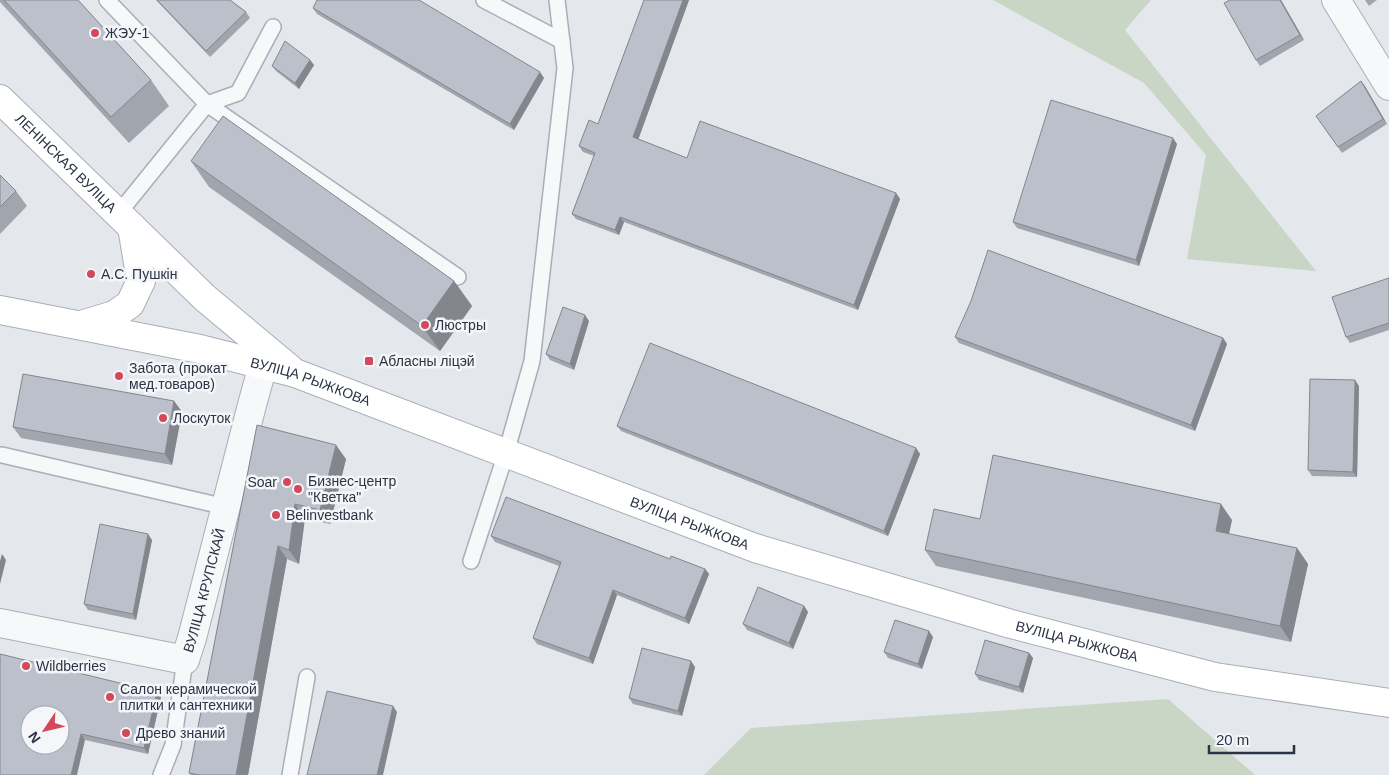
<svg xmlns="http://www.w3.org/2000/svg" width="1389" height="775" viewBox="0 0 1389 775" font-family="Helvetica,sans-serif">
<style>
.green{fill:#c9d6c5}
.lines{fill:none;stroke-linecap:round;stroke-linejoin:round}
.lane-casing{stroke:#a9aeb7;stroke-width:18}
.street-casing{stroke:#a9aeb7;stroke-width:30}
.secondary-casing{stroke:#a9aeb7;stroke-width:30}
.lane{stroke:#f7f8fa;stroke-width:15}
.street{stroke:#f7f8fa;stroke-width:28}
.secondary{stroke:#fff;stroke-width:28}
.wall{fill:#a1a5ae}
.shaded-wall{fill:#83868d}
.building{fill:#bbc0ca;stroke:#83868d;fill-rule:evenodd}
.poi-dot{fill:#d1495b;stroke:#f4f6f9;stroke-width:2}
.labels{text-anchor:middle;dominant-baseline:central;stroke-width:5;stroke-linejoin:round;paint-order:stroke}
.poi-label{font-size:14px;fill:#2b3445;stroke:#f4f6f9;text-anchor:start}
.street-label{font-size:14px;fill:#2b3445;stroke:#f4f6f9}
</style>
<rect width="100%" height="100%" fill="#e4e7ec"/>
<g class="green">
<path d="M993,0H1151L1125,30L1316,271L1187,259L1206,155L1144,83Z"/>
<path d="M1168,699L1255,775H704L751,728Z"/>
</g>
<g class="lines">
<g class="lane-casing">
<g id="lane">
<path d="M107,0L207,104L458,277"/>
<path d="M484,0L562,41"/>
<path d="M118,214L207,104L238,93L273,27"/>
<path d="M2,455L226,507"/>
<path d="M471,561L506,453L532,361L565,68L557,0"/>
<path d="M161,775L173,745L185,660"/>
<path d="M290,775L307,677"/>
</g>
</g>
<g class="street-casing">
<g id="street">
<path d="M1336,0L1389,86"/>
<path id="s1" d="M0,623L185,660L192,638L252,405L263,365"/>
</g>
</g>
<g class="secondary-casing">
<g id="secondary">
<path id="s2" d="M0,99L205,298L290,369"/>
<path id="s3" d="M0,310L200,349L295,373L755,548L1011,624L1215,677L1389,703"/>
<path d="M81,325L114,315L130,304L141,281L132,227"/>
</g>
</g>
<use href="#lane" class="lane"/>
<use href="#street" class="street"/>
<use href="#secondary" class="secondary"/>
</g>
<g class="wall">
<path d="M0,0H78L151,80L169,106L129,143L0,2Z"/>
<path d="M156,0H230L246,12L250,18L210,57Z"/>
<path d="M644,0H689L638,139L687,158L896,193L900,199L858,310L624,222L619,235L576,219L572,214L594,156L583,152L579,146L598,124Z"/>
<path d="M1281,0L1304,40L1260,66L1256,60Z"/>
<path d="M1365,0H1377L1369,6Z"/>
<path d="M313,8L544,78L514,130L317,14Z"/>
<path d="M310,60L314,65L299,89L276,71L272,66Z"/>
<path d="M1361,81L1387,124L1342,153L1316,116Z"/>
<path d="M1177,144L1139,266L1017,228L1013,222Z"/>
<path d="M191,161L454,281L472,306L440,351L209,187Z"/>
<path d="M0,175L16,191L27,206L0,234Z"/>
<path d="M1389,278V330L1350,343L1346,337Z"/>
<path d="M589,321L574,370L550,360L546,354Z"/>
<path d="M955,337L1223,338L1227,344L1195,431L959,343Z"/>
<path d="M1359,386L1357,477L1312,476L1308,470Z"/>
<path d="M174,401L182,412L172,465L21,438L13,427Z"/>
<path d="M257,425L346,459L330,524L305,518L299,564L287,559L248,775H191L189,773Z"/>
<path d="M617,426L916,448L920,454L888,536L621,431Z"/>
<path d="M980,519L1232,520L1229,534L1297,548L1308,564L1291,642L936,566L925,550Z"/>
<path d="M491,536L670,559L705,569L709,574L689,624L617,595L593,664L537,644L533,638L559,566L495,542Z"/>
<path d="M152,540L136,620L88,610L84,604Z"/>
<path d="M804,606L808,612L793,649L747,630L743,624Z"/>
<path d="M933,637L922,669L888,658L884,652Z"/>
<path d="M1029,653L1033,658L1023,693L979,680L975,674Z"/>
<path d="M0,654L161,697L148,754L85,740Z"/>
<path d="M695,667L682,716L633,704L629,698Z"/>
</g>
<g class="shaded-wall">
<path d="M683,0H689L637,143L633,137Z"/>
<path d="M1280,0H1281L1304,40L1300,35Z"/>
<path d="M310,60L314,65L299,89L295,83Z"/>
<path d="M540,72L544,78L514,130L510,124Z"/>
<path d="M1361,81L1365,86L1387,124L1383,119Z"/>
<path d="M1173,138L1177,144L1139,266L1136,260Z"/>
<path d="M896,193L900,199L858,310L854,305Z"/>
<path d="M620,217L624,222L619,235L615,230Z"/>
<path d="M454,281L472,306L440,351L422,326Z"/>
<path d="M585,315L589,321L574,370L570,364Z"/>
<path d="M1223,338L1227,344L1195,431L1191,425Z"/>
<path d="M1355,380L1359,386L1357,477L1353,472Z"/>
<path d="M174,401L182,412L172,465L165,454Z"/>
<path d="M336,445L346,459L330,524L320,510Z"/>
<path d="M916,448L920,454L888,536L884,531Z"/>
<path d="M295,504L305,518L299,564L289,550Z"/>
<path d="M1221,504L1232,520L1226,546L1216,531Z"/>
<path d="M148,534L152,540L136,620L133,614Z"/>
<path d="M278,546L287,559L248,775H236Z"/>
<path d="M1297,548L1308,564L1291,642L1280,626Z"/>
<path d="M2,554L6,560L0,584V561Z"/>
<path d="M705,569L709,574L689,624L685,618Z"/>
<path d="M613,590L617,595L593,664L589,658Z"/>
<path d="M804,606L808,612L793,649L789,643Z"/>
<path d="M929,631L933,637L922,669L918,664Z"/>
<path d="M1029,653L1033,658L1023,693L1019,687Z"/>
<path d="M691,661L695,667L682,716L678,711Z"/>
<path d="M157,692L161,697L148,754L144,748Z"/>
<path d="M393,706L397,712L383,775H377Z"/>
<path d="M81,734L85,740L77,775H71Z"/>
</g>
<g class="building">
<path d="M4,0H78L151,80L111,117Z"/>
<path d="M157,0H230L246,12L206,51Z"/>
<path d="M317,0H419L540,72L510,124L313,8Z"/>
<path d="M644,0H683L633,137L687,158L700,121L896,193L854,305L620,217L615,230L572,214L595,153L579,146L589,120L598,124Z"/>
<path d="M1230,0H1280L1300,35L1256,60L1224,3Z"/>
<path d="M285,41L310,60L295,83L272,66Z"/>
<path d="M1361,81L1383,119L1338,147L1316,116Z"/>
<path d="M1051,100L1173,138L1136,260L1013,222Z"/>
<path d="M223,116L454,281L422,326L191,161Z"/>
<path d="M0,175L16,191L0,207Z"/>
<path d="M988,250L1223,338L1191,425L955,337L971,301Z"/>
<path d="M1389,278V323L1346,337L1332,297Z"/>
<path d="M563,307L585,315L570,364L546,354Z"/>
<path d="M650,343L916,448L884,531L617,426Z"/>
<path d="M23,374L174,401L165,454L13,427Z"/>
<path d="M1310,379L1355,380L1353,472L1308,470Z"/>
<path d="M257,425L336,445L320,510L295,504L289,550L278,546L236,775H200L189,773Z"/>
<path d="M993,455L1221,504L1216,531L1297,548L1280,626L925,550L934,509L980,519Z"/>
<path d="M506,497L670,559L671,556L705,569L685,618L613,590L589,658L533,638L561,562L491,536Z"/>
<path d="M100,524L148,534L133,614L84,604Z"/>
<path d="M758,587L804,606L789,643L743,624Z"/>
<path d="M895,620L929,631L918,664L884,652Z"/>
<path d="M985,640L1029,653L1019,687L975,674Z"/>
<path d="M642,648L691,661L678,711L629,698Z"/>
<path d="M0,654L157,692L144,748L81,734L71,775H0ZM30,715H60V745H30Z"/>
<path d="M327,691L393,706L377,775H307Z"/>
</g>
<g class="poi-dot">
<circle cx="95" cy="33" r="5"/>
<circle cx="91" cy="274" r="5"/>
<circle cx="425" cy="325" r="5"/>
<rect x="364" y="356" width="10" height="10" rx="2.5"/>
<circle cx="119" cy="376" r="5"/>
<circle cx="163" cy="418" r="5"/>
<circle cx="287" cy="482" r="5"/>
<circle cx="298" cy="489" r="5"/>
<circle cx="276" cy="515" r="5"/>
<circle cx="26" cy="666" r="5"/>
<circle cx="110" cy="697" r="5"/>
<circle cx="126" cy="733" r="5"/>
</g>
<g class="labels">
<g class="poi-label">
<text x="105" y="33">ЖЭУ-1</text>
<text x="101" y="274">А.С. Пушкін</text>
<text x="435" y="325">Люстры</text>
<text x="379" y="361">Абласны ліцэй</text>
<text x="129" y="368">Забота (прокат<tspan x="129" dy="16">мед.товаров)</tspan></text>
<text x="173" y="418">Лоскуток</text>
<text x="308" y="481">Бизнес-центр<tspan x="308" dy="16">"Кветка"</tspan></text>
<text x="277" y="482" text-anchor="end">Soar</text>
<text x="286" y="515">Belinvestbank</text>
<text x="36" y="666">Wildberries</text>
<text x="120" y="689">Салон керамической<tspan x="120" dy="16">плитки и сантехники</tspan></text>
<text x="136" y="733">Древо знаний</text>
</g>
<g class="street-label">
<text stroke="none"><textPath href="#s2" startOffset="92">ЛЕНІНСКАЯ ВУЛІЦА</textPath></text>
<text stroke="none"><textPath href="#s3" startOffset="319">ВУЛІЦА РЫЖКОВА</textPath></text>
<text stroke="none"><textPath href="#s3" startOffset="724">ВУЛІЦА РЫЖКОВА</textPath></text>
<text stroke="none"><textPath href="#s1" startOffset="261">ВУЛІЦА КРУПСКАЙ</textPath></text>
<text stroke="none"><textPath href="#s3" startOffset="1129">ВУЛІЦА РЫЖКОВА</textPath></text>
</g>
</g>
<g transform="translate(45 730) rotate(235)"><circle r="24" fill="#f4f6f9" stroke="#a4a8b1"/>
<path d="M0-4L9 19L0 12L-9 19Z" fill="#d1495b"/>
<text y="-8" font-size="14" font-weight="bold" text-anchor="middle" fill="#2b3445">N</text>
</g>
<path d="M1209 745v8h85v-8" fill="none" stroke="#2b3445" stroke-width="2.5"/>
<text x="1216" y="745" font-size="15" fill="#2b3445" stroke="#f4f6f9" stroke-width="4" paint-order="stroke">20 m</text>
</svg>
